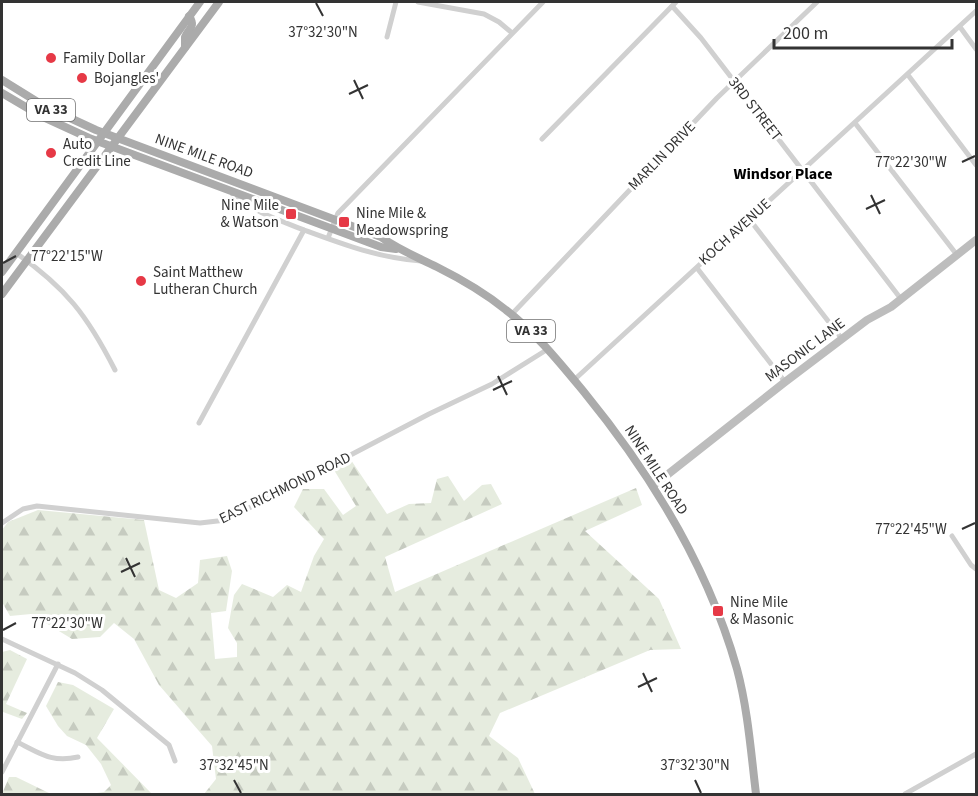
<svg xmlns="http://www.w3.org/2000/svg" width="978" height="796" viewBox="0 0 978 796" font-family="'Source Sans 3',sans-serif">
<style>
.forest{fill:url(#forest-firs)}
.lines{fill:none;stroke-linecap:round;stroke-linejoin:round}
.minor{stroke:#d0d0d0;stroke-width:5}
.secondary{stroke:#bdbdbd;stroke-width:8}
.primary{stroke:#ababab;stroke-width:8}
.ticks{fill:none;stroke:#333;stroke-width:2}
.poi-dot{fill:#e63946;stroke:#fff;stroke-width:2}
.labels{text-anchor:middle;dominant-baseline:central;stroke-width:6;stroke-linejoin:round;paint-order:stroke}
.shield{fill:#fff;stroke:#707070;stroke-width:1.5}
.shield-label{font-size:14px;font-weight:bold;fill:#333}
.poi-label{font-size:15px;fill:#333;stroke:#fff;text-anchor:start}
.street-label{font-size:15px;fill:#333;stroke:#fff}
.neighbourhood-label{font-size:16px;font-weight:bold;fill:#000;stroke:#fff}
.ticks-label{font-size:15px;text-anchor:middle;fill:#333;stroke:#fff;stroke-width:6;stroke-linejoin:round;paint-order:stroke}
</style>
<defs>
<pattern id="forest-firs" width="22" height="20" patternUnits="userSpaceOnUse" patternTransform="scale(1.5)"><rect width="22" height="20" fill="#e6ecdf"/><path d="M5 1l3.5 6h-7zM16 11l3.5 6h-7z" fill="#c6cbc0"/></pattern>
</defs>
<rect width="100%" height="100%" fill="#fff"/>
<g class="forest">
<path d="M351,460L387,514L409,504L431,503L437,479L448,476L464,501L482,485L491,484L502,504L385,557L395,592L636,488L642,505L585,531L659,599L681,649L650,650L500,713L489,736L518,758L535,794H204L216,779L212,746L159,685L134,639L114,623L100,637L72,639L31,614L10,616L2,602V530L8,522L38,510L144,520L159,590L176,598L198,583L200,560L227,556L232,571L226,611L211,613L215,659L237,657V643L228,628L234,595L242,584L273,597L287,585L301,592L314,556L324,539L294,507L303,489H324L343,515L356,506L334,470Z"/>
<path d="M10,650L27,659L6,704L27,713L22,719L3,712L2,713V652Z"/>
<path d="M58,682L73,685L114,709L97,738L152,794H90L104,792L111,785L101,764L86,745L67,736L58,726L46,706Z"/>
<path d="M9,777H16L51,794H2Z"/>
</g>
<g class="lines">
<g class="minor">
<path d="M418,2L484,14L499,22L512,33"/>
<path d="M672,6L701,38L901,299"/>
<path d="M960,27L976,49"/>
<path d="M387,37L396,2"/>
<path d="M908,75L976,165"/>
<path d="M855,123L957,255"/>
<path d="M542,139L676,2"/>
<path d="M233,195C254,212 279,220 304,230C342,244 379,258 421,261"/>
<path d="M750,220L842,339"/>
<path d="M328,238L338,213L543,2"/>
<path d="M16,253C66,288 87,315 115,370"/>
<path d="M697,268L785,382"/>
<path d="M512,314L717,98L817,2"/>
<path d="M574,380L976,11"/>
<path d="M199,423L304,230"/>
<path d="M2,523L23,509L37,506L200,523L226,520L429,414L492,384L548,349"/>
<path d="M952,536L971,565L976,569"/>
<path d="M2,639L75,673L102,690L169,745L175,761"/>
<path d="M17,742C40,753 51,763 78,757"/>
<path d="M2,772L58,664"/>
<path d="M905,794L976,754"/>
</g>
<path class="secondary" d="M653,486L785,382L867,320L891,307L976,240"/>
<g class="primary">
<path d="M185,47C185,46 185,39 185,37C189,28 196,27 189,16"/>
<path d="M2,80L44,106L96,130L381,237C399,250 417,257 437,267C461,279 485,293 506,310C536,333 560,363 584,392C651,474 708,566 737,669C748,710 751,753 756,794"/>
<path d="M2,93L41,116L89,138L381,247L396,249"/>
<path d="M2,272L200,2"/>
<path d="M2,294L219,2"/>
</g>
</g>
<path class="ticks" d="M316,3L323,16M354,80L363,99M349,94L368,85M962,162L975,156M871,195L880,214M866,209L885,200M3,263L16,256M498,376L507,395M493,390L512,381M962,529L975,523M126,558L135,577M121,572L140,563M3,630L16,623M643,673L652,692M638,687L657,678M234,780L241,793M695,780L701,793"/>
<g class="poi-dot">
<circle cx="51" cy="58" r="6"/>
<circle cx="82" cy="78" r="6"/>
<circle cx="51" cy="153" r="6"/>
<rect x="285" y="208" width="12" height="12" rx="3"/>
<rect x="338" y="216" width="12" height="12" rx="3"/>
<circle cx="141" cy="281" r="6"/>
<rect x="712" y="605" width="12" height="12" rx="3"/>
</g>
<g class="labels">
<g class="shield">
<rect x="27" y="99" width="48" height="22" rx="4.5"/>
<rect x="507" y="320" width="48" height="22" rx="4.5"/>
</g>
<g class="shield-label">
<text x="51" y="110">VA 33</text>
<text x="531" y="331">VA 33</text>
</g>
<g class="poi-label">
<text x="63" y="58">Family Dollar</text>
<text x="94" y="78">Bojangles'</text>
<text x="63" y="144">Auto<tspan x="63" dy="17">Credit Line</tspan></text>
<text x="279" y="205" text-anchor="end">Nine Mile<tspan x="279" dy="17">&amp; Watson</tspan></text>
<text x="356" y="213">Nine Mile &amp;<tspan x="356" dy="17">Meadowspring</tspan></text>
<text x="153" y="272">Saint Matthew<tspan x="153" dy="17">Lutheran Church</tspan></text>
<text x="730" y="602">Nine Mile<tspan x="730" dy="17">&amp; Masonic</tspan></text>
</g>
<g class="street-label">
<text transform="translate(755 109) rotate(52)">3RD STREET</text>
<text transform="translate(204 156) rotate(20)">NINE MILE ROAD</text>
<text transform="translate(662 156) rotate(-46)">MARLIN DRIVE</text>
<text transform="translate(735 232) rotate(-42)">KOCH AVENUE</text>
<text transform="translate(805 350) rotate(-37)">MASONIC LANE</text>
<text transform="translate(656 470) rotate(57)">NINE MILE ROAD</text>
<text transform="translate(285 488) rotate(-26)">EAST RICHMOND ROAD</text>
</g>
<g class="neighbourhood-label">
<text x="783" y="174">Windsor Place</text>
</g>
</g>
<g class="ticks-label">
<text x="323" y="37">37°32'30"N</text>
<text x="911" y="167">77°22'30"W</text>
<text x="67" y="261">77°22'15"W</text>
<text x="911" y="534">77°22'45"W</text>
<text x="67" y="628">77°22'30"W</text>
<text x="234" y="770">37°32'45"N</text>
<text x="695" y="770">37°32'30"N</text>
</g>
<rect width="978" height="796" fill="none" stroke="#333333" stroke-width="6"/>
<path d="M774 39v9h178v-9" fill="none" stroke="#333333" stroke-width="3"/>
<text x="783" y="39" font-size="18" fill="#333333" stroke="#ffffff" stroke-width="4.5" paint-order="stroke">200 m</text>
</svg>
